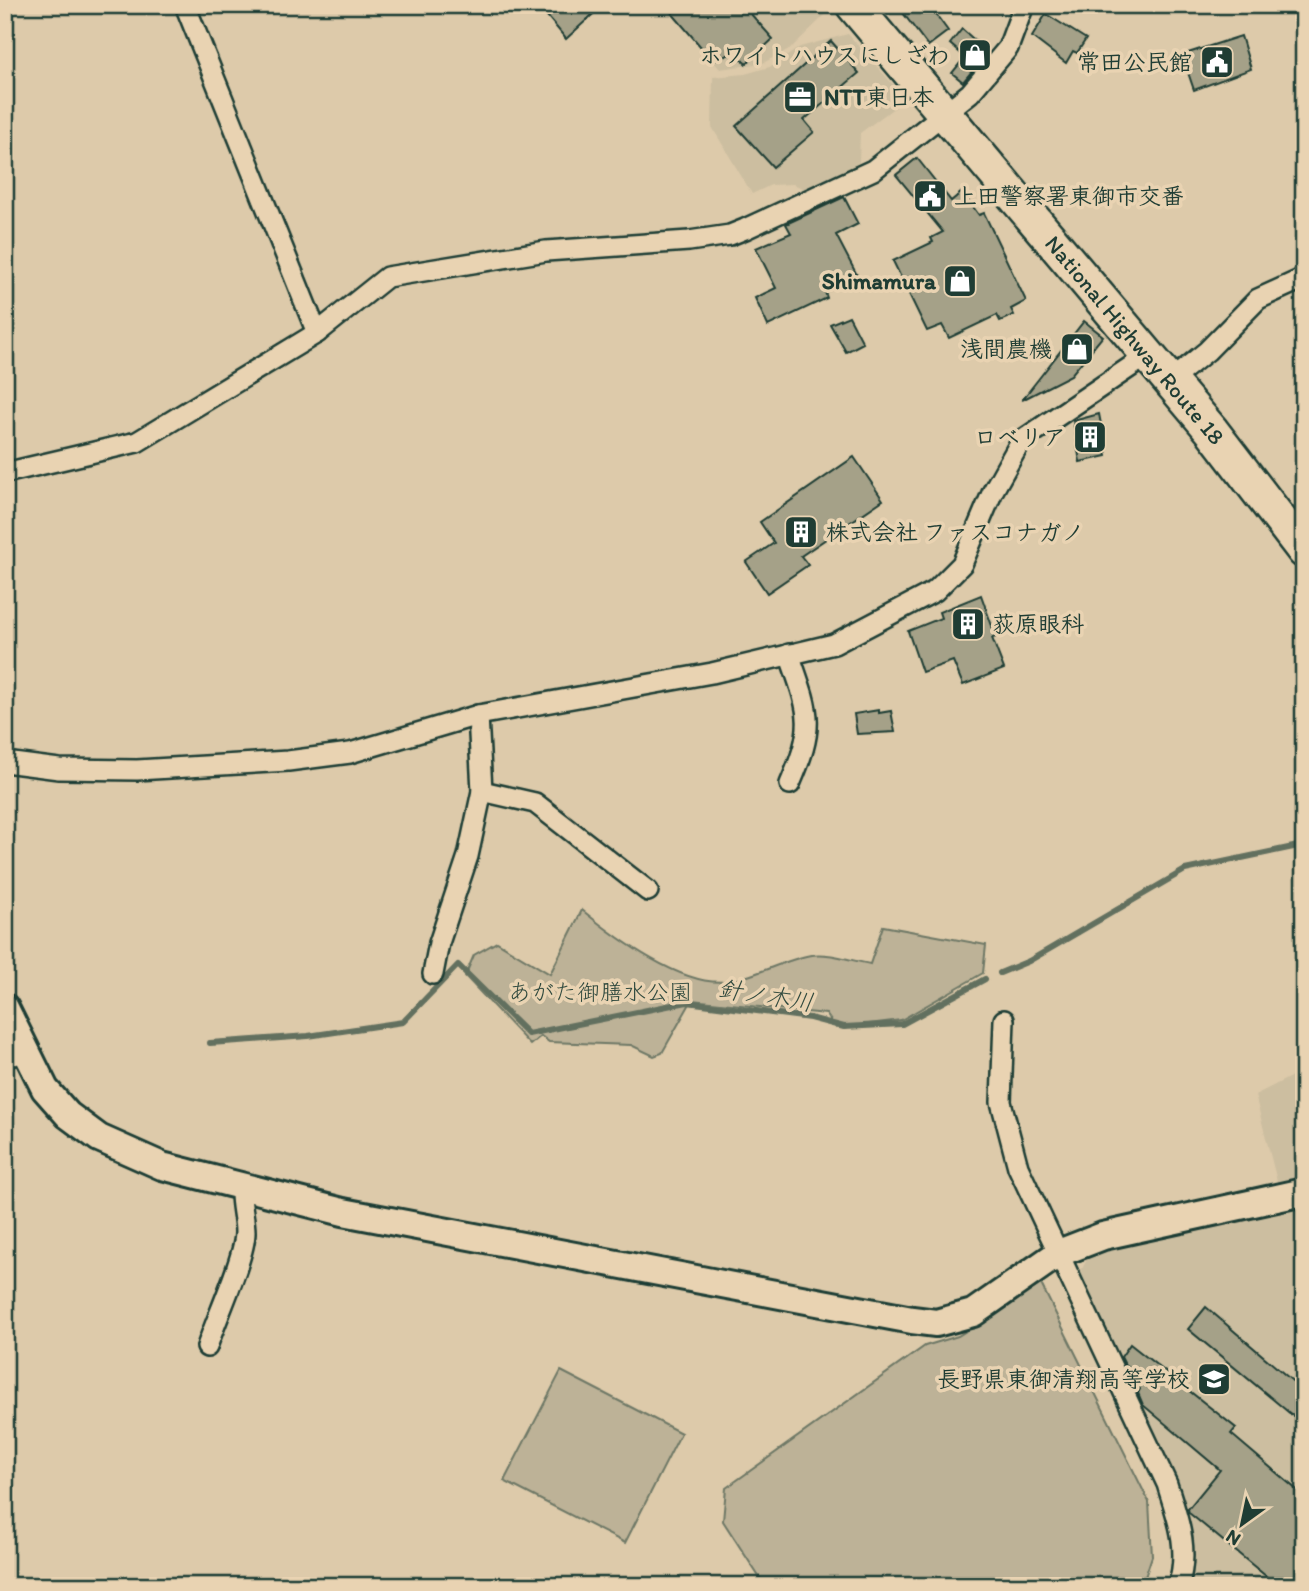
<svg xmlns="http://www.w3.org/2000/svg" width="1309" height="1591" viewBox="0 0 1309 1591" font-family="Itim,'Klee One',sans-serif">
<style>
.built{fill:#ccbea0}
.green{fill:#bdb297;stroke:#6e7866;stroke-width:2}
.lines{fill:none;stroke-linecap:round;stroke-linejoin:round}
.stream{stroke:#626f5e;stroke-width:6}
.building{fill:#a5a188;stroke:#1f3d34;stroke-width:2}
.street-casing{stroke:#1f3d34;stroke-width:24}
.secondary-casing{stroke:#1f3d34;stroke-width:32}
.highway-casing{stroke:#1f3d34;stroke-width:38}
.street{stroke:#e9d3b2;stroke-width:19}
.secondary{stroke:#e9d3b2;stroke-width:26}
.highway{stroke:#e9d3b2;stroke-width:33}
.labels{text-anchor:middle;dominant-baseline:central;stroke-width:7;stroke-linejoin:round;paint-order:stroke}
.poi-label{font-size:23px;font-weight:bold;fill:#1f3d34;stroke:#e9d3b2;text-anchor:end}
.street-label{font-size:23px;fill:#1f3d34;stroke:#e9d3b2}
.park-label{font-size:23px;fill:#2f493e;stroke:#e9d3b2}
.water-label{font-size:24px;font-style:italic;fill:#30493e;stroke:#e9d3b2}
</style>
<rect width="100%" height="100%" fill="#ddcaaa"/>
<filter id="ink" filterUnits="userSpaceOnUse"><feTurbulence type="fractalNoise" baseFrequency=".0143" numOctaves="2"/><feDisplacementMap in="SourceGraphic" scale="14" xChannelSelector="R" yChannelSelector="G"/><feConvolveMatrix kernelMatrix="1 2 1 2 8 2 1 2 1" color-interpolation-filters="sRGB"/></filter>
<g filter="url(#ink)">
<g class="built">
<path d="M662,5H817L825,15L791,48L763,63L720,69Z"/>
<path d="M848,34L906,99L860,133L859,162L810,191L793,184L771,185L752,194L712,127L713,77L745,74L773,66L800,47Z"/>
<path d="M1304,1070V1176L1278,1185L1255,1095Z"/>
<path d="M1304,1209V1586H1178L1167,1484L1080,1273L1087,1259L1099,1251Z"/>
</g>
<g class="green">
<path d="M582,910C615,937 684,989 729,981C757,976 783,960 811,955C828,952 853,961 870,964L883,926L986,945L983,973L901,1020L836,1028L826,1014L692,1000L662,1053L654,1056L631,1045L549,1042L541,1036L530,1045L465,976L474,955L497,942L550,974Z"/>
<path d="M1041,1284L1149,1502L1152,1556L1142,1586H765L723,1521L726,1488L925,1346L958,1336Z"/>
<path d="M561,1371L681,1433L625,1543L504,1481Z"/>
</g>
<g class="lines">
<g class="stream">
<path d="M1000,973L1029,961L1185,870L1298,846L1304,848"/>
<path d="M210,1043L308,1036L403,1022L458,965L528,1034L687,1002L810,1018L844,1027L902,1024L985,979"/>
</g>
</g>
<g class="building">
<path d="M538,5H603L566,39Z"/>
<path d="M665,5H743L773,39L746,64L735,52L713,61Z"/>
<path d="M897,5H929L948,31L928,46Z"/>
<path d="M1046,14L1086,39L1077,53L1073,51L1066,63L1032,37Z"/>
<path d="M962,29L988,52L963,82L952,73L965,57L950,44Z"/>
<path d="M1241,36L1251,69L1194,90L1182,55Z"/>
<path d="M831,41L859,73L804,120L814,132L773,167L736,126Z"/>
<path d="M917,158L951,201L962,192L979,215L984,213L1026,301L1011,309L1014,315L1000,321L997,315L949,338L942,325L927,331L893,261L933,242L931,238L943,232L896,175Z"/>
<path d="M844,197L858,224L836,235L858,277L825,292L827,298L768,326L755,298L776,288L756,248L791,233L786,224Z"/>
<path d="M849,316L863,343L846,352L830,324Z"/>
<path d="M1084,321L1103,336L1071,375L1022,400Z"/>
<path d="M1099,414L1107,456L1080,462L1073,421Z"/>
<path d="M854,457L883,500L801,556L808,565L767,593L746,562L774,543L760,522Z"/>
<path d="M981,595L996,637L992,638L1004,669L963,685L953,661L922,672L908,631L941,618L939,612Z"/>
<path d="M879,710V713L891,711L895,732L857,734L854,714Z"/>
<path d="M1206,1307L1304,1391V1425L1188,1329Z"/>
<path d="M1130,1344L1236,1428L1231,1434L1304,1496V1586H1278L1189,1513L1188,1509L1220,1470L1143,1405L1138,1393L1140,1389L1130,1375L1134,1371L1125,1365L1121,1357Z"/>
</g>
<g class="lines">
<g class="street-casing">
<g id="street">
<path d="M185,5L317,333"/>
<path d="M1170,381L1207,351L1258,299L1304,278"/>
<path d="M5,473L137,442L317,333L387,277L546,251L689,241L730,235L745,229L873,170L970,93L1008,48L1024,5"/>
<path d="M789,654C810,714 816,724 790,784"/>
<path d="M5,762L59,769L137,770L288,761L350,753L478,715L712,673L834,644L935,591L962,564L993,491L1021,441L1148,355"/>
<path d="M482,791L535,803L648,891"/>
<path d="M433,974L439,943L468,856L482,791L478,715"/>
<path d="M1004,1020L1001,1102L1018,1167L1167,1484C1178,1519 1190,1550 1178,1586"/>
<path d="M5,1058L25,1051"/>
<path d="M207,1347C216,1319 245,1257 245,1232C245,1218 240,1204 241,1188"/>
</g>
</g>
<g class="secondary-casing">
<path id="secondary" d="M5,1008L45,1089L68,1115L99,1138L162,1166L343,1212L912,1320L936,1323L973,1313L1059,1253L1103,1236L1304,1192"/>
</g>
<g class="highway-casing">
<path id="highway" d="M853,5L1212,431L1304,551"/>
</g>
<use href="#street" class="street"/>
<use href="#secondary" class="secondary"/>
<use href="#highway" class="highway"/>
</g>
</g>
<defs>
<g id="shop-square" transform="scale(1.75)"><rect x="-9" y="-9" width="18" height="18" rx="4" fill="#1f3d34" stroke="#e9d3b2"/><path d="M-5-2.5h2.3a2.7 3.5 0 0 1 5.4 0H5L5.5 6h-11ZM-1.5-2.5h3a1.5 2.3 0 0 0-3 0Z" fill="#fff"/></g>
<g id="civic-square" transform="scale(1.75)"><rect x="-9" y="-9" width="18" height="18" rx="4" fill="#1f3d34" stroke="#e9d3b2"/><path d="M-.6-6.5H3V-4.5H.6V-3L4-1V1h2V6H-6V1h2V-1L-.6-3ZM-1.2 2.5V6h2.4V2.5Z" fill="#fff"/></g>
<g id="office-square" transform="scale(1.75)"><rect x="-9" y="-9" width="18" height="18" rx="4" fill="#1f3d34" stroke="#e9d3b2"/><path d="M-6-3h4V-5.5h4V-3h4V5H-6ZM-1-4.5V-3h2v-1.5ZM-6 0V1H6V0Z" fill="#fff"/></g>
<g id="building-square" transform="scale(1.75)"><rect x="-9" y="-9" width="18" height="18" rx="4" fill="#1f3d34" stroke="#e9d3b2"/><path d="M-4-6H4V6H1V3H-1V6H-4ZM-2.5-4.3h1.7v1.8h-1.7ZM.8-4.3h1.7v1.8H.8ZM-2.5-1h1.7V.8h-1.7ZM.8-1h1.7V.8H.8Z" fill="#fff"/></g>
<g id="school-square" transform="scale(1.75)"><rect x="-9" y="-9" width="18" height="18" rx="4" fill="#1f3d34" stroke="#e9d3b2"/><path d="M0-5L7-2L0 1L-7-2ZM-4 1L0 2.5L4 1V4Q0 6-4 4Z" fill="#fff"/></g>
</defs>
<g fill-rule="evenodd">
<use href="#shop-square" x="975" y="55"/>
<use href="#civic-square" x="1217" y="62"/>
<use href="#office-square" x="800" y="97"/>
<use href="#civic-square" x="930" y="196"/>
<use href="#shop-square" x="960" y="281"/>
<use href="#shop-square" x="1077" y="349"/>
<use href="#building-square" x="1090" y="437"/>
<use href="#building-square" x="801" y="532"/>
<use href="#building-square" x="968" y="624"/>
<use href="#school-square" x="1214" y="1379"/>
</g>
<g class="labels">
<g class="poi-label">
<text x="950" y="55">ホワイトハウスにしざわ</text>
<text x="1192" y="62">常田公民館</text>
<text x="824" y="97" text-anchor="start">NTT東日本</text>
<text x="954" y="196" text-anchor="start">上田警察署東御市交番</text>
<text x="936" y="281">Shimamura</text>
<text x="1052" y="349">浅間農機</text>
<text x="1066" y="437">ロベリア</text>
<text x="826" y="532" text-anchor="start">株式会社 ファスコナガノ</text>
<text x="992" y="624" text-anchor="start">荻原眼科</text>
<text x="1190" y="1379">長野県東御清翔高等学校</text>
</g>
<g class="street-label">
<text transform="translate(1135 340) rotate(50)">National Highway Route 18</text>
</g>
<g class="park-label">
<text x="600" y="992">あがた御膳水公園</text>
</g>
<g class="water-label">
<text transform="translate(766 995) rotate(9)">針ノ木川</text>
</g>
</g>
<rect width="1309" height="1591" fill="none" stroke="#e9d3b2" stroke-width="28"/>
<rect x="14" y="14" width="1281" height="1563" fill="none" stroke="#1f3d34" stroke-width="2.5" filter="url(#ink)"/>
<g transform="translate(1242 1524) rotate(213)" stroke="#e9d3b2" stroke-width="5" paint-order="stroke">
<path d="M0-5L12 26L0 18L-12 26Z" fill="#1f3d34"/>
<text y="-10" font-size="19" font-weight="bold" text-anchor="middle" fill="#1f3d34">N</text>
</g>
</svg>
